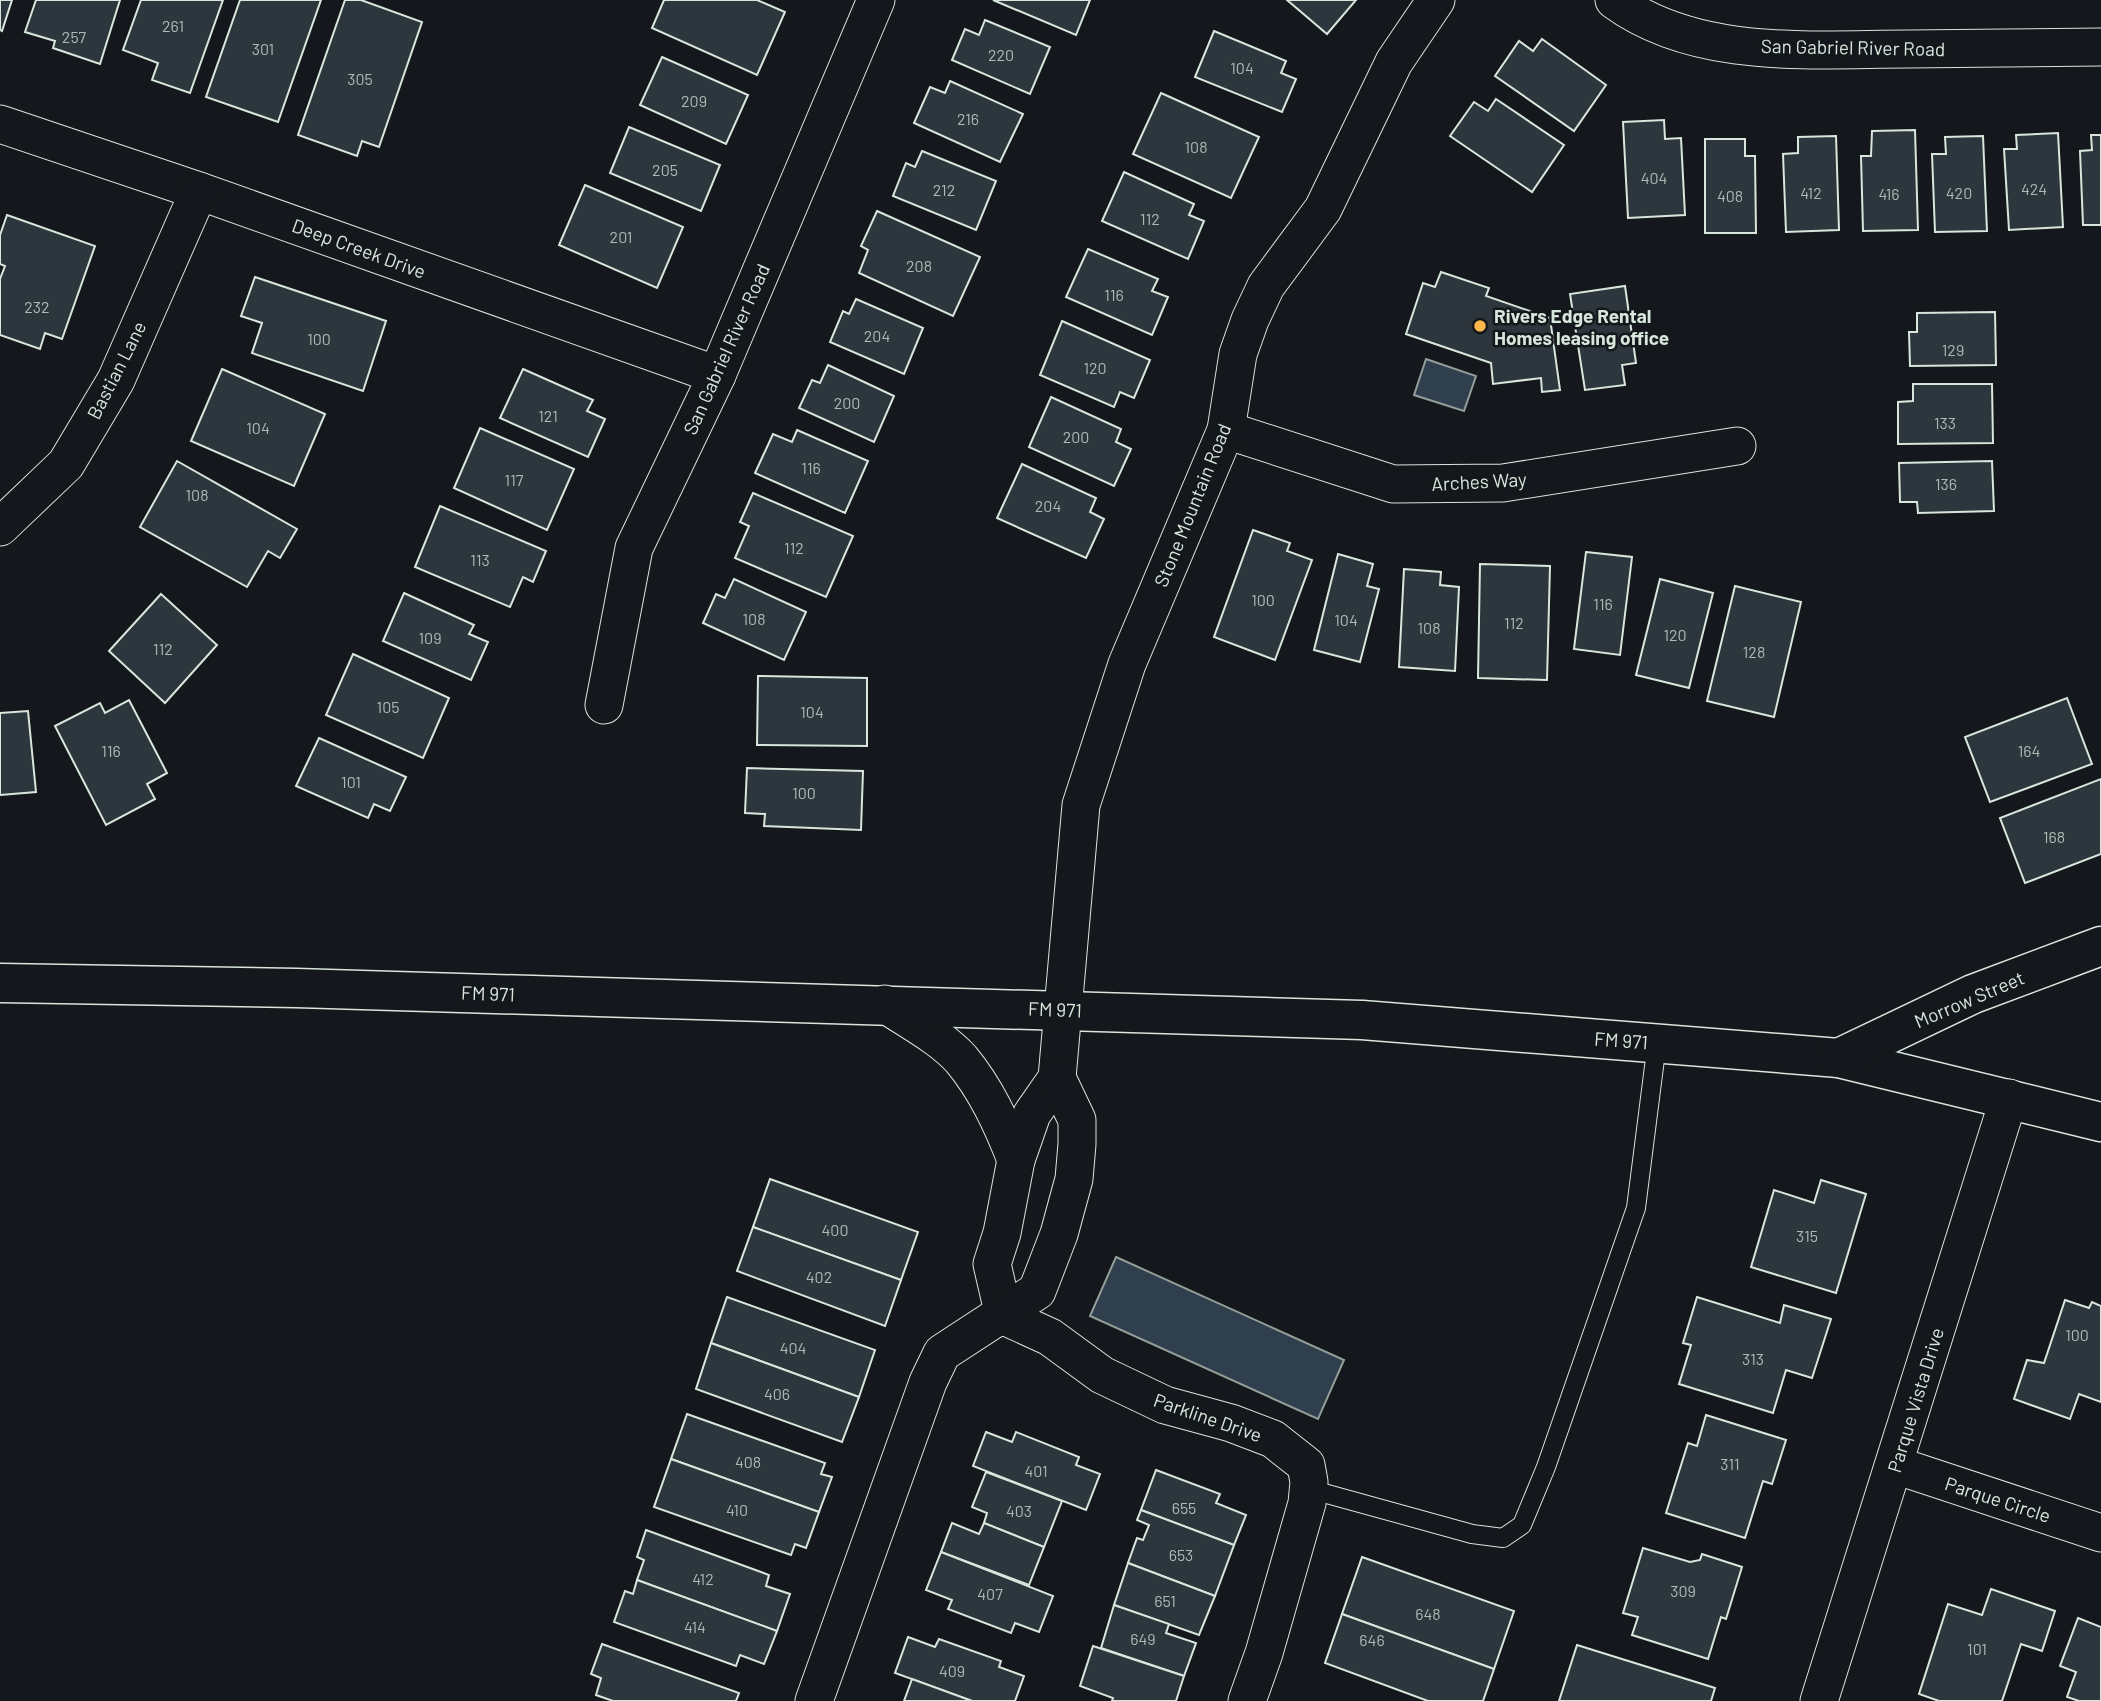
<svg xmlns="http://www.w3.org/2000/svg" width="2101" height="1701" viewBox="0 0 2101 1701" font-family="Barlow,sans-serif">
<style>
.water{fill:#2f3f4d;stroke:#939e99;stroke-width:2}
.building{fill:#2c363c;stroke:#d8e6dc;stroke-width:2}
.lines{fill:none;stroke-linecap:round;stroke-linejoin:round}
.lane-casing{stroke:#d8e6dc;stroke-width:20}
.street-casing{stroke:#d8e6dc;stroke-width:39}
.secondary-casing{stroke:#d8e6dc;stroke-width:41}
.lane{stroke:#14181c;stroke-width:18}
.street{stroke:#14181c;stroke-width:37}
.secondary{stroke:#14181c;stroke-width:38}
.poi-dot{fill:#ffb74d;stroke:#14181c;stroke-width:2.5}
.labels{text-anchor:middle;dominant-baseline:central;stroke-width:5;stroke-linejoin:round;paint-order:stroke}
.number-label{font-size:16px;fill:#adbab4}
.street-label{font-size:19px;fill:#d8e6dc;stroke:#14181c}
.poi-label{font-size:19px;font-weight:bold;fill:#d8e6dc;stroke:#14181c;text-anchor:start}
</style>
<rect width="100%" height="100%" fill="#14181c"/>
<g class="water">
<path d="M1426,359L1476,376L1464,411L1414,395Z"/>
<path d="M1116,1257L1344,1360L1318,1419L1090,1316Z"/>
</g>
<g class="building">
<path d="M0,0H12L2,31L0,30Z"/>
<path d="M36,0H120L100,64L53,48L55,41L25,32Z"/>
<path d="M141,0H223L190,93L152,80L158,63L123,50Z"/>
<path d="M240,0H321L278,122L206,97Z"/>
<path d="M345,0H361L422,22L379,147L362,141L357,156L298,135Z"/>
<path d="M664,0H757L785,12L757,75L652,28Z"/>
<path d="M993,0H1090L1076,35Z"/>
<path d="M1287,0H1356L1327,34Z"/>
<path d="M985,20L1050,47L1030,94L952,60L965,29L979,35Z"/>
<path d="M1214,31L1286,61L1281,73L1296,79L1282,112L1195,77Z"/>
<path d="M1542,39L1606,85L1574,131L1495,76L1519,41L1533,51Z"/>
<path d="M662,57L748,95L726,144L640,105Z"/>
<path d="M950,81L1023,114L1000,162L914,123L930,87L945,93Z"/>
<path d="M1161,93L1259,137L1231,198L1133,154Z"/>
<path d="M1496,99L1564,145L1532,192L1450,136L1474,102L1488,111Z"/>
<path d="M1664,120L1665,139L1681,138L1685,215L1628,218L1623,122Z"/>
<path d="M629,127L720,165L701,211L610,173Z"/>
<path d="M1915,130L1918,230L1863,231L1861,156H1871L1872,131Z"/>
<path d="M2058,133L2063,227L2009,230L2004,149H2017L2016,135Z"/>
<path d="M2091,135H2101V225H2083L2080,151L2092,150Z"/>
<path d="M1836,136L1839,230L1786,232L1783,154L1798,153V137Z"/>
<path d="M1983,136L1987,231L1935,232L1932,154H1946L1945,137Z"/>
<path d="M1705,139H1745V156H1755L1756,233H1705Z"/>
<path d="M922,151L996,181L976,230L893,196L906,163L915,167Z"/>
<path d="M1124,172L1194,204L1189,215L1204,221L1188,259L1102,221Z"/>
<path d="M585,185L683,227L657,288L559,245Z"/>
<path d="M877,211L980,257L953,316L859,273L868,250L861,246Z"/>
<path d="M7,215L95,246L62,339L45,333L40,349L0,335V279L5,266L0,264V235Z"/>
<path d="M1088,249L1158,279L1152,291L1168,297L1152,335L1066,297Z"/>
<path d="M1441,272L1489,288L1486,296L1550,318L1560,390L1542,392L1541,378L1493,384L1491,363L1406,334L1423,283L1435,287Z"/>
<path d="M255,277L386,321L363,391L252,353L262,323L241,316Z"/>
<path d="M1625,286L1636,363L1622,365L1625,385L1585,390L1570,294Z"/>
<path d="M856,299L923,328L904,374L830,342L843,311L849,314Z"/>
<path d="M1995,312L1996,365L1910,366L1909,332H1917V313Z"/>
<path d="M1062,321L1150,360L1134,398L1120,392L1114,407L1040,375Z"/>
<path d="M828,365L894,396L874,442L799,408L812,380L820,383Z"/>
<path d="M222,369L325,414L294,486L191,441Z"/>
<path d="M523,369L593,400L587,411L605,419L588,457L500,418Z"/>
<path d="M1913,384H1992L1993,443L1898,444V402L1913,401Z"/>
<path d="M1051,397L1121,429L1116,442L1131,449L1114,486L1029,447Z"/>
<path d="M480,428L574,469L547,530L454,488Z"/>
<path d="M797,430L868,461L845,513L755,473L773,434L792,442Z"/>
<path d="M177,461L297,529L280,558L268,551L247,587L140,527Z"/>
<path d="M1992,461L1994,511L1918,513L1917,502H1900L1899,463Z"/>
<path d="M1022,464L1096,498L1090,512L1104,519L1086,558L997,518Z"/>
<path d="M753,493L853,536L826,597L735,558L749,526L740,522Z"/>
<path d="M440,506L546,551L533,582L523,577L510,607L415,567Z"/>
<path d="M1253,530L1290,543L1287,551L1312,560L1275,660L1214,637Z"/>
<path d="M1586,552L1632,557L1620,655L1574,649Z"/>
<path d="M1338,554L1373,564L1367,586L1379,589L1360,662L1314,650Z"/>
<path d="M1480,564L1550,566L1547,680L1478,678Z"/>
<path d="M1404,569L1441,572L1440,585L1459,587L1455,671L1399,667Z"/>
<path d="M734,579L806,612L784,660L703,623L716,594L725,598Z"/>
<path d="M1660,579L1713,593L1689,688L1636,675Z"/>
<path d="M1735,586L1801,602L1774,717L1707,701Z"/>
<path d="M404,593L474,625L469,634L488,642L471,680L383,641Z"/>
<path d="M161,594L217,645L165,703L109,651Z"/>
<path d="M353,654L449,698L423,758L326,715Z"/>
<path d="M758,676L867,678V746L757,745Z"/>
<path d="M2067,698L2092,764L1990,802L1965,737Z"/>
<path d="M129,700L167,773L147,784L155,799L106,825L55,726L100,703L105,713Z"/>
<path d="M28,711L36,792L0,795V713Z"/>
<path d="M319,738L406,777L390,811L374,804L368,818L296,786Z"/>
<path d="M747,768L863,771L861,830L764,826L765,814L745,813Z"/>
<path d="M2101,779V854L2025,883L2000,818Z"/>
<path d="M770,1179L918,1232L901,1280L753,1227Z"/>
<path d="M1821,1180L1866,1194L1836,1293L1751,1267L1774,1190L1814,1203Z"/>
<path d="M753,1227L901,1280L885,1326L737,1271Z"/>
<path d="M727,1297L875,1350L859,1397L711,1343Z"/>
<path d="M1697,1297L1780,1323L1784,1305L1831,1319L1812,1378L1786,1370L1773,1413L1679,1384L1691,1345L1683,1343Z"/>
<path d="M2065,1300L2089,1308L2092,1302L2101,1306V1402L2079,1394L2070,1419L2014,1399L2027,1360L2044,1363Z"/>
<path d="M711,1343L859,1397L842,1442L696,1389Z"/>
<path d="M687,1414L825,1463L821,1474L832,1477L819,1512L671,1459Z"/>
<path d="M1706,1415L1786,1440L1772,1484L1763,1481L1745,1538L1666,1513L1688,1443L1697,1446Z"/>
<path d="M986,1432L1012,1442L1016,1432L1079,1457L1076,1465L1100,1474L1086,1510L973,1466Z"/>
<path d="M671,1459L819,1512L806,1548L795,1544L791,1555L654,1507Z"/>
<path d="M1156,1470L1220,1494L1216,1503L1246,1515L1234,1545L1141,1510Z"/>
<path d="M986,1472L1062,1501L1044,1547L984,1523L987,1513L972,1507Z"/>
<path d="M1141,1510L1234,1545L1215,1596L1128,1563L1137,1538L1143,1540L1149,1525L1137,1520Z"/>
<path d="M952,1523L979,1534L984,1523L1044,1547L1029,1585L941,1552Z"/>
<path d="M646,1530L769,1575L766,1586L790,1594L777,1631L637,1580L644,1560L637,1557Z"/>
<path d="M1643,1548L1690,1562L1700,1560L1702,1554L1742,1567L1726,1619L1721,1617L1708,1659L1632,1635L1638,1617L1623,1613Z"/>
<path d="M941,1552L1053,1596L1039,1632L1015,1623L1011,1633L948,1609L952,1600L926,1590Z"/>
<path d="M1362,1557L1514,1611L1494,1669L1342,1614Z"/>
<path d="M1128,1563L1215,1596L1199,1635L1114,1605Z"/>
<path d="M637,1580L777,1631L764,1664L740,1655L736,1666L614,1622L625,1591L633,1594Z"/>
<path d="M1991,1589L2055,1611L2042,1651L2021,1644L2002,1701H1939L1919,1694L1948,1604L1982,1615Z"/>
<path d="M1114,1605L1169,1624L1166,1633L1196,1643L1184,1676L1101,1648Z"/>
<path d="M1342,1614L1494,1669L1483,1701H1428L1325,1663Z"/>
<path d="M2078,1618L2101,1627V1701H2079L2067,1697L2076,1672L2060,1666Z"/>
<path d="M908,1637L935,1647L939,1639L1001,1661L999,1667L1024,1676L1015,1701H972L895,1673Z"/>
<path d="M602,1644L739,1693L736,1701H613L596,1695L601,1678L591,1674Z"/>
<path d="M1577,1645L1715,1688L1711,1701H1559Z"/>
<path d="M1093,1646L1184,1676L1176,1701H1112L1113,1698L1080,1686Z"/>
<path d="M912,1679L972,1701H904Z"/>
</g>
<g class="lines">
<g class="lane-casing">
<path id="lane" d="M1309,1489L1472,1534L1503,1538L1522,1525L1546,1467L1636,1208L1657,1043"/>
</g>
<g class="street-casing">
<g id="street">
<path d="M1614,0C1697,61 1813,49 1909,49C1973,48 2037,48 2101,47"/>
<path d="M0,124L199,191L717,375"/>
<path d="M1226,430L1393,484L1503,483L1737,446"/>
<path d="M0,527L66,464L116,380L199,191"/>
<path d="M604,705L634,548L717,375L876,0"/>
<path d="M885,1004C910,1021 941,1037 961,1059C986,1089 1002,1124 1016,1160"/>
<path d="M1004,1316L992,1264L1002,1233L1016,1160L1032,1114L1057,1078L1081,805L1127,664L1226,430L1238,354L1250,320L1266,286L1323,209L1394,62L1436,0"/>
<path d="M1004,1316L1050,1337L1102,1375L1165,1405L1231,1423L1273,1439L1306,1465L1309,1482L1307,1503L1264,1653L1247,1701"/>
<path d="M1895,1465L2101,1533"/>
<path d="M814,1701L928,1382L942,1353L1037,1291L1059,1234L1074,1179L1077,1144V1120L1057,1078"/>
<path d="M1819,1701L2009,1098"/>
</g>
</g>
<g class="secondary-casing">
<g id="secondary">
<path d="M0,983L296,988L1362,1020L1839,1058L2101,1122"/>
<path d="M1839,1058L1973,994L2101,946"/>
</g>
</g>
<use href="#lane" class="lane"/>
<use href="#street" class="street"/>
<use href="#secondary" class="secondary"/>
</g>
<circle class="poi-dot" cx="1480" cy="326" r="7"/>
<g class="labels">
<g class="number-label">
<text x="173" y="25">261</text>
<text x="74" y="36">257</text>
<text x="263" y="48">301</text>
<text x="1001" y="54">220</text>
<text x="1242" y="67">104</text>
<text x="360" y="78">305</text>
<text x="694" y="100">209</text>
<text x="968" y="118">216</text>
<text x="1196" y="146">108</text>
<text x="665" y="169">205</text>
<text x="1654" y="177">404</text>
<text x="2034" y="188">424</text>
<text x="944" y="189">212</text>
<text x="1811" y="192">412</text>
<text x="1959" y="192">420</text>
<text x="1889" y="193">416</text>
<text x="1730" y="195">408</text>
<text x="1150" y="218">112</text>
<text x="621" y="236">201</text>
<text x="919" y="265">208</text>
<text x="1114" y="294">116</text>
<text x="37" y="306">232</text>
<text x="877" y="335">204</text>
<text x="319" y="338">100</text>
<text x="1953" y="349">129</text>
<text x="1095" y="367">120</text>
<text x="847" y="402">200</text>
<text x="548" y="415">121</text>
<text x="1945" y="422">133</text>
<text x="258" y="427">104</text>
<text x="1076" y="436">200</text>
<text x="811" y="467">116</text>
<text x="514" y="479">117</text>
<text x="1946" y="483">136</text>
<text x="197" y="494">108</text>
<text x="1048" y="505">204</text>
<text x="794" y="547">112</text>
<text x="480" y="559">113</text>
<text x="1263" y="599">100</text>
<text x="1603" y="603">116</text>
<text x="754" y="618">108</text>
<text x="1346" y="619">104</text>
<text x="1514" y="622">112</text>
<text x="1429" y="627">108</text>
<text x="1675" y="634">120</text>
<text x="430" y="637">109</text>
<text x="163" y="648">112</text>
<text x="1754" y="651">128</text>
<text x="388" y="706">105</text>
<text x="812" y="711">104</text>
<text x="111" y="750">116</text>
<text x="2029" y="750">164</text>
<text x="351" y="781">101</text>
<text x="804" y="792">100</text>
<text x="2054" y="836">168</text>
<text x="835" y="1229">400</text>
<text x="1807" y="1235">315</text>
<text x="819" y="1276">402</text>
<text x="2077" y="1334">100</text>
<text x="793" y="1347">404</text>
<text x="1753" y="1358">313</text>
<text x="777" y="1393">406</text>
<text x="748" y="1461">408</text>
<text x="1730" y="1463">311</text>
<text x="1036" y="1470">401</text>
<text x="1184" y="1507">655</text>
<text x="737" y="1509">410</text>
<text x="1019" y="1510">403</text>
<text x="1181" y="1554">653</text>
<text x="703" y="1578">412</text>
<text x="1683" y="1590">309</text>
<text x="990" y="1593">407</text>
<text x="1165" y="1600">651</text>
<text x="1428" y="1613">648</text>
<text x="695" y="1626">414</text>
<text x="1143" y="1638">649</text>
<text x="1372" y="1639">646</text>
<text x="1977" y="1648">101</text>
<text x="952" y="1670">409</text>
</g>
<g class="street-label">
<text transform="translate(1853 47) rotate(1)">San Gabriel River Road</text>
<text transform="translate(359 248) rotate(20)">Deep Creek Drive</text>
<text transform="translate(726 349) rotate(-66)">San Gabriel River Road</text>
<text transform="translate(116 370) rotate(-63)">Bastian Lane</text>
<text transform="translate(1479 481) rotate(-3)">Arches Way</text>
<text transform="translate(1192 505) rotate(-68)">Stone Mountain Road</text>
<text transform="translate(488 993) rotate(2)">FM 971</text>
<text transform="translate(1969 999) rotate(-23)">Morrow Street</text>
<text transform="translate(1055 1009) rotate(2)">FM 971</text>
<text transform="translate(1621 1040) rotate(4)">FM 971</text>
<text transform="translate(1915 1400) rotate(-73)">Parque Vista Drive</text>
<text transform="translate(1208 1417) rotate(19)">Parkline Drive</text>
<text transform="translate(1998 1499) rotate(18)">Parque Circle</text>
</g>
<g class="poi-label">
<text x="1494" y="315">Rivers Edge Rental<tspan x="1494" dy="22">Homes leasing office</tspan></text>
</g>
</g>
</svg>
